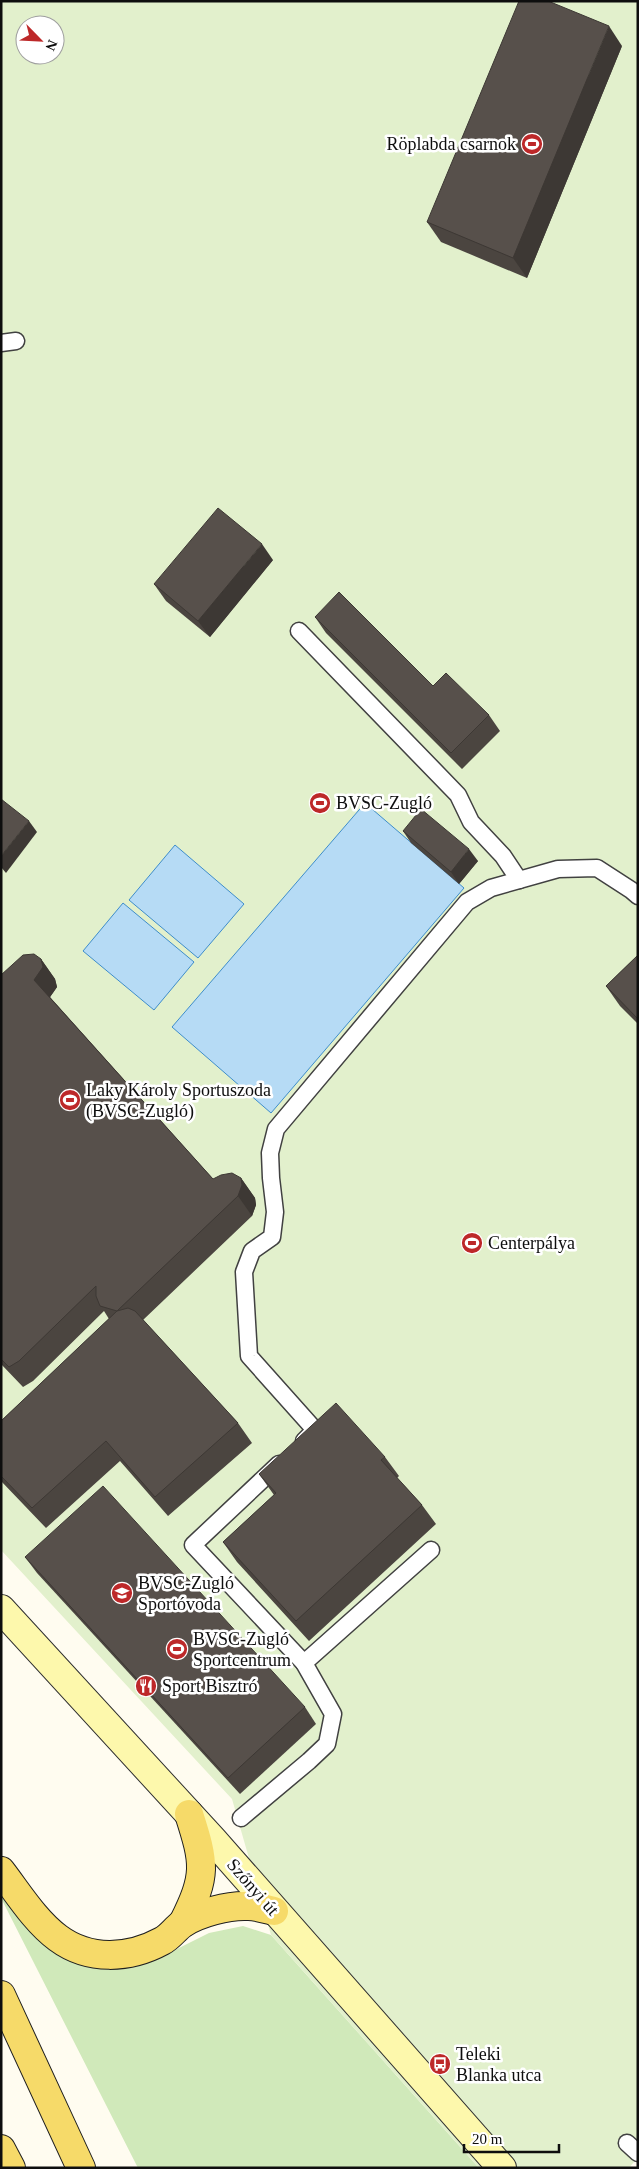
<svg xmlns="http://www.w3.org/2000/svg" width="639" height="2169" viewBox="0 0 639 2169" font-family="'Times New Roman',serif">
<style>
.green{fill:#d0e9ba}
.pitch{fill:#e2f0cc;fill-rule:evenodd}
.water{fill:#b6dbf5;stroke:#3e8dcb}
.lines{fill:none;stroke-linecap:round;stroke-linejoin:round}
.lane-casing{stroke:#414141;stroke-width:19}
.secondary-casing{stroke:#303030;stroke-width:30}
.primary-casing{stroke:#1f1f1f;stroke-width:30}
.lane{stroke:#fff;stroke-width:16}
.secondary{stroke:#fdf8ac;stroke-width:28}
.primary{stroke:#f6da69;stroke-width:28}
.wall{fill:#4b4540}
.shaded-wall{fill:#3d3834}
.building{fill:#57504b;stroke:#3d3834}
.labels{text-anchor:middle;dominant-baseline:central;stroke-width:5;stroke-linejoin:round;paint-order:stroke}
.poi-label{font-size:18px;fill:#0e0e0e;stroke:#fff;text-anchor:start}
.street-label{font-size:18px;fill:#0e0e0e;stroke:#fff}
</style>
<rect width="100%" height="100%" fill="#fffcf0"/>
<path class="green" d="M1,1892L96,1967L121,1968L151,1962L209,1933L243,1926L271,1935L479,2168H138L1,1898Z"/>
<path class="pitch" d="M1,1H638V2157L629,2168H479L271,1935L232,1799L1,1550ZM25,25H55V55H25Z"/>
<g class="water">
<path d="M365,803L464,888L271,1113L172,1027Z"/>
<path d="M175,845L244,904L198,958L129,900Z"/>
<path d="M123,903L194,962L154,1010L83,951Z"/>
</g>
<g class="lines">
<g class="lane-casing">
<g id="lane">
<path d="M1,343L16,341"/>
<path d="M299,631L458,795L471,822L503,856L519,880"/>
<path d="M304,1441L315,1430L249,1356L244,1272L252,1251L272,1237L275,1212L271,1178L270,1153L276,1129L467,902L491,888L558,869L597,868L631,890L638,896"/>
<path d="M279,1464L193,1545L304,1663L431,1550"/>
<path d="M241,1818L309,1761L327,1744L333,1714L304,1663"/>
<path d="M627,2143L638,2153"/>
</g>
</g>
<g class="secondary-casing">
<path id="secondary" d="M1,1609L213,1840L502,2168"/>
</g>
<g class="primary-casing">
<g id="primary">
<path d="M1,1871C18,1893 35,1921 58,1938C89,1961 129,1959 162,1941C170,1937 175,1929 182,1924C198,1913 229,1905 248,1906C256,1906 266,1909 274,1911"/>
<path d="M183,1923C207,1875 205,1864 189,1814"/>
<path d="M1,1995L81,2168"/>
<path d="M1,2149L11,2168"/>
</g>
</g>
<use href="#lane" class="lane"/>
<use href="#secondary" class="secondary"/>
<use href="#primary" class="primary"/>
</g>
<g class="wall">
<path d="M622,46L527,278L441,242L427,222Z"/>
<path d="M273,560L210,637L166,601L154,584Z"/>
<path d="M315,617L433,686L489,715L500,731L462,769L326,633Z"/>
<path d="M403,831L478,861L459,884L411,843Z"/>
<path d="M638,955V1024L620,1006L606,986Z"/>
<path d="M41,959L55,979L57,987L50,997L213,1179L241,1178L255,1198L256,1205L252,1216L143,1320L238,1423L252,1443L168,1516L120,1461L46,1528L1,1481V1421L109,1319L104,1311L33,1381L23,1387L1,1364V975Z"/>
<path d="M385,1457L399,1476L397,1478L422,1505L436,1524L309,1641L237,1562L223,1542L274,1495L259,1474Z"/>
<path d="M25,1557L305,1707L316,1724L240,1794L37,1573Z"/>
</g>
<g class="shaded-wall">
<path d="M609,26L622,46L527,278L513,258Z"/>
<path d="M262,544L273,560L210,637L198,621Z"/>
<path d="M29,821L37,832L6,873L1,867V856Z"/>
<path d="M469,849L478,861L459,884L451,872Z"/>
<path d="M41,959L55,979L57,987L48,1000L34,980Z"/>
<path d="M241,1178L255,1198L256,1205L252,1216L238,1196Z"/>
</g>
<g class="building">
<path d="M519,1H548L609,26L513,258L427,222Z"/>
<path d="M218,508L262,544L198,621L154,584Z"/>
<path d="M339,592L433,686L446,673L489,715L451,753L315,617Z"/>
<path d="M1,799L29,821L1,856Z"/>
<path d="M421,809L469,849L451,872L403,831Z"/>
<path d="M34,954L41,959L43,967L34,980L213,1179L221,1175L232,1173L241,1178L242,1185L238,1196L117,1311L128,1308L135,1311L238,1423L155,1497L106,1441L32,1508L1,1476V1421L117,1311L100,1306L96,1296V1286L19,1361L9,1367L1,1359V975L23,955Z"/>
<path d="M638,955V1019L606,986Z"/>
<path d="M336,1403L385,1457L381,1460L422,1505L296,1621L223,1542L276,1493L259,1474Z"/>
<path d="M103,1486L305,1707L228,1778L25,1557Z"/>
</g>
<defs>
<g id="stadium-disc" transform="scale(1.125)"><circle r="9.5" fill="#bd2829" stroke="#fff"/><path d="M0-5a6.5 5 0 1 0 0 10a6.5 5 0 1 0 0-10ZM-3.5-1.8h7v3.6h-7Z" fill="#fff"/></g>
<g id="school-disc" transform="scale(1.125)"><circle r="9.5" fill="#bd2829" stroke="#fff"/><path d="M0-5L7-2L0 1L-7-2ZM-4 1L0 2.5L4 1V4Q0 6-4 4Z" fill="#fff"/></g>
<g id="restaurant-disc" transform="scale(1.125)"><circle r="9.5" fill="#bd2829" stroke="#fff"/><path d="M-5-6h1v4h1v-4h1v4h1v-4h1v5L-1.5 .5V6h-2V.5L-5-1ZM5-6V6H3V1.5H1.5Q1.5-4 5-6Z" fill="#fff"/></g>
<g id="bus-disc" transform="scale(1.125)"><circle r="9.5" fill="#bd2829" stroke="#fff"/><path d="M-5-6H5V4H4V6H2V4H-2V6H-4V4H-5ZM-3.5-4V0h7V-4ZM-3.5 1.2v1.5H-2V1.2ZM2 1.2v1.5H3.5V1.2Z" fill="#fff"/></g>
</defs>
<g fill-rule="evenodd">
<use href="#stadium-disc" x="532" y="144"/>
<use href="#stadium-disc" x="320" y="803"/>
<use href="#stadium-disc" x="70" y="1100"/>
<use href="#stadium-disc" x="472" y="1243"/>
<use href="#school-disc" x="122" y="1593"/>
<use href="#stadium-disc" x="177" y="1649"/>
<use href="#restaurant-disc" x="146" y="1686"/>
<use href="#bus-disc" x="440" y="2064"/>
</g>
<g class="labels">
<g class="poi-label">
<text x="516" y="144" text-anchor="end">Röplabda csarnok</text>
<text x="336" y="803">BVSC-Zugló</text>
<text x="86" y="1090">Laky Károly Sportuszoda<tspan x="86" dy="21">(BVSC-Zugló)</tspan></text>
<text x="488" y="1243">Centerpálya</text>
<text x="138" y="1583">BVSC-Zugló<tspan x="138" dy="21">Sportóvoda</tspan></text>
<text x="193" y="1639">BVSC-Zugló<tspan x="193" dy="21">Sportcentrum</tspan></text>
<text x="162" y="1686">Sport Bisztró</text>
<text x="456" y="2054">Teleki<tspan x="456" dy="21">Blanka utca</tspan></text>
</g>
<g class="street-label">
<text transform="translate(253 1887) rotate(49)">Szőnyi út</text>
</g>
</g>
<rect width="639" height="2169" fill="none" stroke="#0e0e0e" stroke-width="5"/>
<g transform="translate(40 40) rotate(114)"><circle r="24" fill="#ffffff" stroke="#9f9f9f"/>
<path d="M0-4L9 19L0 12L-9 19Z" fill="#bd2829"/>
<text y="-8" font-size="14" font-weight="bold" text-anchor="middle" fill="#0e0e0e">N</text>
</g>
<path d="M464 2144v8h95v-8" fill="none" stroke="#0e0e0e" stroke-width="2.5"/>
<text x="472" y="2144" font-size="15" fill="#0e0e0e" stroke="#ffffff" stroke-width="4" paint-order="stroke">20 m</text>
</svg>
